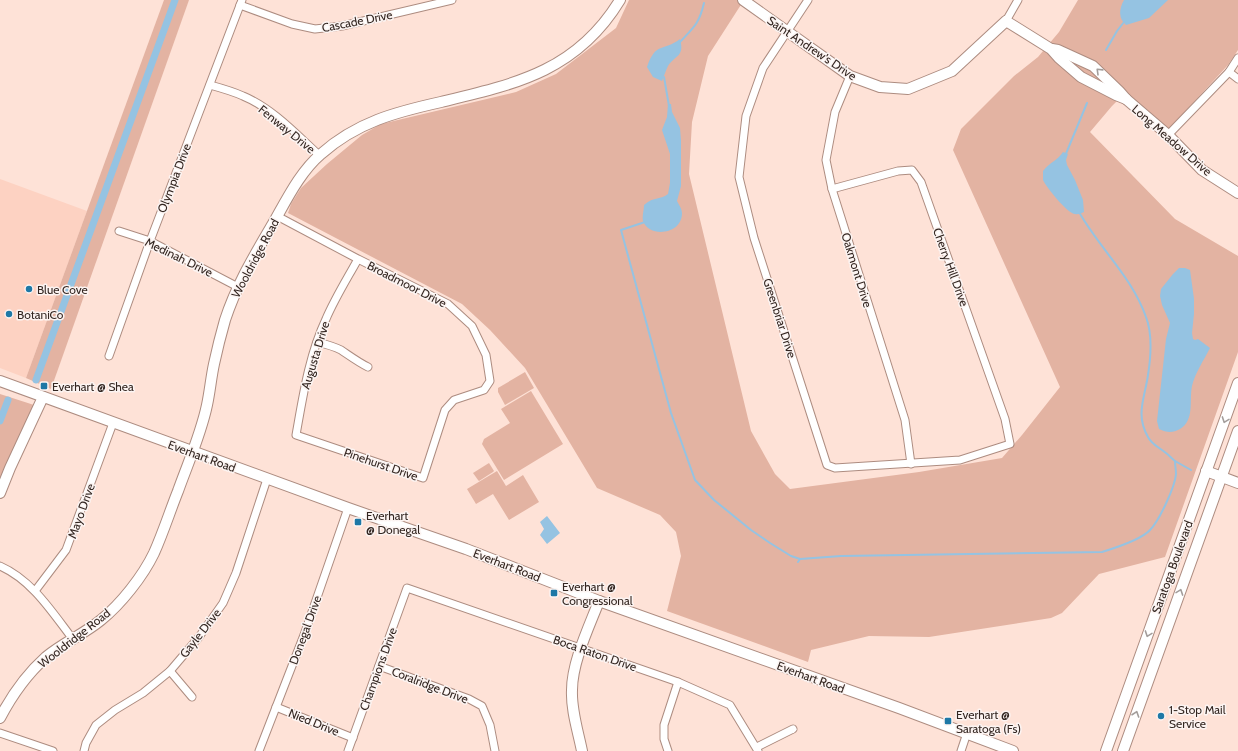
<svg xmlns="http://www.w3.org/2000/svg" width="1238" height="751" viewBox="0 0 1238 751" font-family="Cabin,sans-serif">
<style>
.built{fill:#fdd2c2}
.green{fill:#e3b3a2}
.water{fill:#95c3e2}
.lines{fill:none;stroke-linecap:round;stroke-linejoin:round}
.stream{stroke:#95c3e2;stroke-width:2}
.canal{stroke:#95c3e2;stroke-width:7}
.street-casing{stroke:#ad8c80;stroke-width:9}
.secondary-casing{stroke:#ad8c80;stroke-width:12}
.street{stroke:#fff;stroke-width:7}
.secondary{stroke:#fff;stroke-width:10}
.oneway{stroke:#a39d9b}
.poi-dot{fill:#1e78a6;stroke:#fcf4f2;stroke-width:1.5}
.labels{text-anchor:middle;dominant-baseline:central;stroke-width:3;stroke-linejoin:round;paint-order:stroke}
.street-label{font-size:12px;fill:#332621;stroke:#fcf4f2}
.poi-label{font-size:12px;fill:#332621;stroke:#fcf4f2;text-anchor:start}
</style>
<rect width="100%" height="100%" fill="#fee2d7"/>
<path class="built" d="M0,179L87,211L26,378L0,368Z"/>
<g class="green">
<path d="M164,0H189L51,389L26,378Z"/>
<path d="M629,0H744L708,56L692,122L689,174L751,431L775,474L790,489L919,472L1002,458L1022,435L1060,387L953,150L961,129L1014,76L1038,57L1059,32L1078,0H1238V50L1228,65L1168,130L1126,92L1112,106L1090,132L1175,219L1238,256V352L1165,557L1099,574L1062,613L1051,618L929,637L869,636L811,650L808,662L667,611L681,556L676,532L660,515L597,488L525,368L490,330L462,304L288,213L291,204L301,188L327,164L362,135L381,124L516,92L556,74L616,28Z"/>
<path d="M525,372L534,388L505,405L498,392V388Z"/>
<path d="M531,391L563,444L504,480L482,444L484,439L510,423L501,409Z"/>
<path d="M0,394L34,405L0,478Z"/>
<path d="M489,463L494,471L493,472L479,481L478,480L473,473Z"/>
<path d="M497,471L506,486L523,475L539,502L509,520L493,494L476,504L467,489Z"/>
</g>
<g class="water">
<path d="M1124,0H1168L1149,18L1126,25C1118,18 1119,9 1124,0Z"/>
<path d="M680,39C685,57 675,55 668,66C666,70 664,76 662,81L653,77L647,67C656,41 663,52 680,39Z"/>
<path d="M668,104H671L672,112L680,128L681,141V186L677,201C679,205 682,209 682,213C682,235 649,238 643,221C642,216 644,210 644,205C654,196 661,200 668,194L670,183V154L662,130L667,117Z"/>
<path d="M1063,152L1068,154L1066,160L1067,165L1075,180L1083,200L1084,212C1081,213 1078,215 1075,214C1068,214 1046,187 1043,180C1043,178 1043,173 1043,171C1049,163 1058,160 1063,152Z"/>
<path d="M1179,268H1185L1190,270L1194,299V314L1192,333L1193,339L1195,340L1198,339L1210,348C1204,360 1195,373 1192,386C1189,400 1195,420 1180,429C1173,433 1167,433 1159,429L1157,421L1166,339L1170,323L1162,305L1160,296L1161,289L1173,274Z"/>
<path d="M547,516L560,533L547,544L540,535L544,529L540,522Z"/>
</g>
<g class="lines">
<g class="stream">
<path d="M680,42C694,27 699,24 704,3"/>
<path d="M1106,50L1117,31L1124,22"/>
<path d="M664,77L669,106"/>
<path d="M1065,156L1087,103"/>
<path d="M645,222L621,230L671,413L695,480L714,500L751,530L770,543L791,556L800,559L798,562"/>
<path d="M1175,461L1191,470"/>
<path d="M800,559L841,556L1102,552C1115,548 1141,540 1150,530C1159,521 1175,487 1176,474C1176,470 1175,465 1175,461C1172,459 1169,455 1166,453C1159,447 1152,445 1148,437C1135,415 1145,397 1148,375C1151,356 1153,335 1146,317C1132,277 1100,249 1079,212"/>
</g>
<g class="canal">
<path d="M36,380L175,0"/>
<path d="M0,421L8,400"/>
</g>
<g class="street-casing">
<g id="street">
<path d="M808,0L763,68L746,116L739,177L754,238L827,465L835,468L960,460L1010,444L1005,419L921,182L912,170L898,171L832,189"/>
<path d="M240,5L292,24L315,29L342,26L452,0"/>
<path d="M1006,21L1018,0"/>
<path d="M1229,72L1238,79"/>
<path d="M850,76L835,112L826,160L832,189L905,420L911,464"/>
<path d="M210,85C221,88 232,91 243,96C272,108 296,134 319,155"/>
<path d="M1168,135L1229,72L1238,58"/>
<path d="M277,216L358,259L448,304L472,326L486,355L490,381L484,390L454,400L445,410L423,478L296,435C303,396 309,355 326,319C335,298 347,279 358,259"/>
<path d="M119,231L150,241L238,287"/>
<path d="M317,342C325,344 333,346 341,350C350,356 358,362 368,367"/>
<path d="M109,356L150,241L242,0"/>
<path d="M0,566C32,580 52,612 72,638"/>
<path d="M35,591L66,550L113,423"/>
<path d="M379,666L469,699L482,706L490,725L495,751"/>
<path d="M170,671L192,697"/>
<path d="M276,707L353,738"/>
<path d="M0,733L53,751"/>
<path d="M757,747L793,729"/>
<path d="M84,751L86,743L96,725L115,710L143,693L170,671L199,637L223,603L236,573L267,479"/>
<path d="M259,751L304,635L348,508"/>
<path d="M348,751L407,588L678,682L730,705L758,751"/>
<path d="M668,751L664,739V725L678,682"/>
<path d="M961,751L967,733"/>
</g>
</g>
<g class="secondary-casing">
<g id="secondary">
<path d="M743,0L850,76L880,87L908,89L952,71L1006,21L1051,49L1059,58L1081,77L1116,95L1126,99"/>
<path d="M1052,49L1058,50L1093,66L1119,91L1126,99L1168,135L1202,170L1238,193"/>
<path d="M0,381L348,508L466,549L599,601L899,708L1013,751"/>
<path d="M1206,471L1238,483"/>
<path d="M0,493L10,468L43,397"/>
<path d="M0,718C12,695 27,674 46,657C63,643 84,634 101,620C121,604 143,576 154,553C163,533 170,511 178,491C188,463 201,434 207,405C210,391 211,378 214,364C217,350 221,334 225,320C237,283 256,253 275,220C288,197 301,171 321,154C357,122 396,112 441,102C516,84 577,71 620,0"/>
<path d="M582,751C578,731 571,710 572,690C572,662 589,627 599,601"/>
<path d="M1106,751L1238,383"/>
<path d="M1123,751L1238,431"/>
</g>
</g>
<use href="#street" class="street"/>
<use href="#secondary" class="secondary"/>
</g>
<defs><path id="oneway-chevron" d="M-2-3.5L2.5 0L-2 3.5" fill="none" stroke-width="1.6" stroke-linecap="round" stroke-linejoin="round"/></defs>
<g class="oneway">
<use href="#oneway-chevron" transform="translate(1099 71) rotate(-136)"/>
<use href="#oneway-chevron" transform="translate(1225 420) rotate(110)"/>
<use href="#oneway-chevron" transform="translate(1180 592) rotate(-70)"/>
<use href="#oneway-chevron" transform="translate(1148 634) rotate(110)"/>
<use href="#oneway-chevron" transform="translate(1136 714) rotate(-71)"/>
</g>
<g class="poi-dot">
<circle cx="29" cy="289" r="4"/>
<circle cx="9" cy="314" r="4"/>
<rect x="40" y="382" width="8" height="8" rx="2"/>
<rect x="354" y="518" width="8" height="8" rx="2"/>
<rect x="550" y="589" width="8" height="8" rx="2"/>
<circle cx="1161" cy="716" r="4"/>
<rect x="944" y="717" width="8" height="8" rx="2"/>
</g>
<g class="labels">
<g class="street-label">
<text transform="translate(357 21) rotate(-11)">Cascade Drive</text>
<text transform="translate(812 48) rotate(34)">Saint Andrew's Drive</text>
<text transform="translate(287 129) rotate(39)">Fenway Drive</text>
<text transform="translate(1172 140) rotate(41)">Long Meadow Drive</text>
<text transform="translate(174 178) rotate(-69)">Olympia Drive</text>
<text transform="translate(179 257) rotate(26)">Medinah Drive</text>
<text transform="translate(255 258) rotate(-62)">Wooldridge Road</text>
<text transform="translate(951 267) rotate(70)">Cherry Hill Drive</text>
<text transform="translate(857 270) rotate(73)">Oakmont Drive</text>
<text transform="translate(407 284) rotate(27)">Broadmoor Drive</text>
<text transform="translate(780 318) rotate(72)">Greenbriar Drive</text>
<text transform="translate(315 355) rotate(-73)">Augusta Drive</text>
<text transform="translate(202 456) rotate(20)">Everhart Road</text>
<text transform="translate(381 464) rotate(19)">Pinehurst Drive</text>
<text transform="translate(81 511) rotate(-70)">Mayo Drive</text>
<text transform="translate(507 565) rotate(21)">Everhart Road</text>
<text transform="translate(1172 567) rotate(-70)">Saratoga Boulevard</text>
<text transform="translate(305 630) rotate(-70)">Donegal Drive</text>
<text transform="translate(200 633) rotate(-52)">Gayle Drive</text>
<text transform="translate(74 638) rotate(-38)">Wooldridge Road</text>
<text transform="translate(595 653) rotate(19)">Boca Raton Drive</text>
<text transform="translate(378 669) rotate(-70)">Champions Drive</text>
<text transform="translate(811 677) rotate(20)">Everhart Road</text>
<text transform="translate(430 685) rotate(21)">Coralridge Drive</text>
<text transform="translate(314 722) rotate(22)">Nied Drive</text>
</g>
<g class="poi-label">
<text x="37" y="289">Blue Cove</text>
<text x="17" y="314">BotaniCo</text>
<text x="52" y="386">Everhart @ Shea</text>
<text x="366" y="515">Everhart<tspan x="366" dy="14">@ Donegal</tspan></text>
<text x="562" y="586">Everhart @<tspan x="562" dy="14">Congressional</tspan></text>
<text x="1169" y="709">1-Stop Mail<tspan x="1169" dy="14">Service</tspan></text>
<text x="956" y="714">Everhart @<tspan x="956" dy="14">Saratoga (Fs)</tspan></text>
</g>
</g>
</svg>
